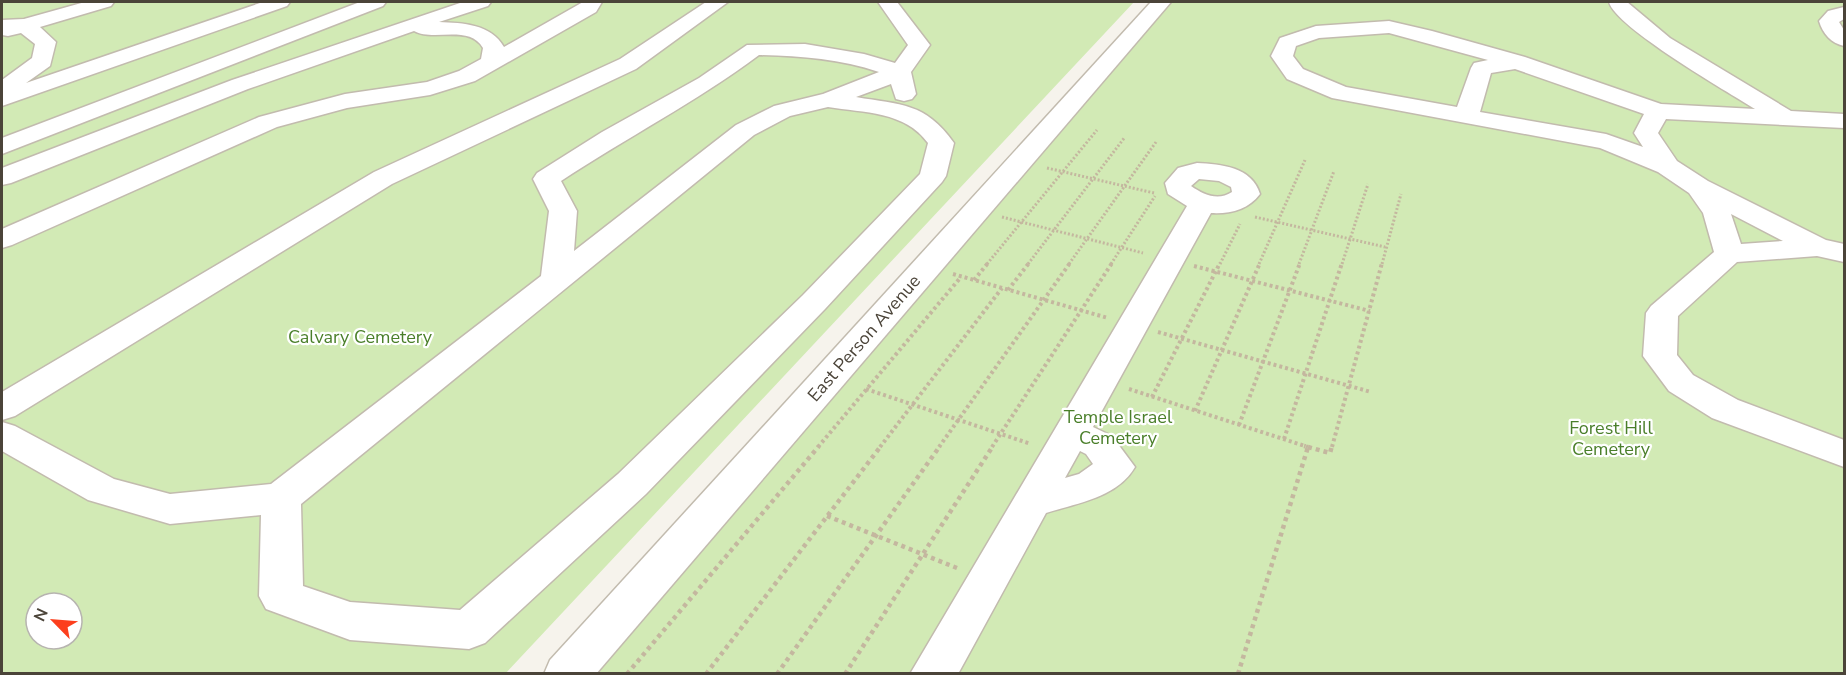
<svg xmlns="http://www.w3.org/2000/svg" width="1846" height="675" viewBox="0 0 1846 675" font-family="'Nunito Sans',sans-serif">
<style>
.green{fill:#d2eab5;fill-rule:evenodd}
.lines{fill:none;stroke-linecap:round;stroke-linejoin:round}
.minor-casing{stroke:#c2bbae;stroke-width:3}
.path-far2{stroke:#c4b79f;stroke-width:3;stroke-dasharray:2 2;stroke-linecap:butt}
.path-far1{stroke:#c4b79f;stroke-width:4;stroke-dasharray:3 3;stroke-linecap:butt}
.path{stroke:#c4b79f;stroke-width:4.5;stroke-dasharray:4 4;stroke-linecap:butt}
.minor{fill:#fff;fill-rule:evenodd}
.labels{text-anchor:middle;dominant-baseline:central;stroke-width:4.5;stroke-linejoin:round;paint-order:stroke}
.park-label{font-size:18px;fill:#4a7f2a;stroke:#fff}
.street-label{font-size:18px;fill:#4b4439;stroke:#fff}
</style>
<rect width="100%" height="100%" fill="#f6f3ec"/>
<g class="green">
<path d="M2,2H1134L505,674L2,673ZM36,603H72V639H36Z"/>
<path d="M1169,2H1844V673L567,674Z"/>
</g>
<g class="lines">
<g class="minor-casing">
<g id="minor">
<path d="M85,2H114L111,6L40,27L56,42L50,66L26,83L263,2H290L287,6L2,106V80L32,58L35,44L21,33L8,36L2,35V20L24,19Z"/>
<path d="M360,2H386L383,6L2,154V138Z"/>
<path d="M463,2H491L488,6L439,22C463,23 491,24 504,47L583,2H602L596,12L475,81L430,95L347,108L277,127L12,245L2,248V229L259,117L345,94L427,82L459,71L481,59L483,48C469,24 433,42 414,31L248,89L11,183L2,185V168L232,80Z"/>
<path d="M706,2H728L636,69L392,184L15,416L2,420V392L374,172L620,59Z"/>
<path d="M878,2H897L930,45L911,72L916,94L912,99L904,101L896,99L891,84L856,97C901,105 925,102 954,143L946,176L942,182L825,309L646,494L485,643L469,649L350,640L266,609L259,596L261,515L170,524L88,500L2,451V422L15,426L114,479L170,494L271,484L541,276L549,211L533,179L537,173L602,132L699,78L747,45L805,44L864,54L895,63L908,45ZM759,55C800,56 840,59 879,72L823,94L774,106L736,125L574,251L577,211L561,181C626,138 696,102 759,55ZM828,107C864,113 905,111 928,143L920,174L803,295L618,474L460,610L350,602L303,586L301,504L754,135L790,116Z"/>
<path d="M1151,2H1171L596,674H544L550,660Z"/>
<path d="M1609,2H1627L1670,38L1791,111L1844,114V128L1666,119L1658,133L1677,161L1708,181L1826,240L1844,244V262L1817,256L1737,262L1678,316L1677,355L1693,375L1738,400L1844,440V467L1712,418L1669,391L1643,356L1646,313L1651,306L1714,252L1703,213L1689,193L1658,172L1600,148L1332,98L1287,79L1271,56L1280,38L1316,26L1389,21L1432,31L1525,57L1661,104L1755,109C1728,92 1615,27 1609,2ZM1389,33L1488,60L1474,63L1471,68L1457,107L1346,87L1303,69L1293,56L1296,46L1319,38ZM1515,69L1644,114L1634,133L1643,147L1606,134L1480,112L1491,73ZM1731,214L1783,241L1741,244Z"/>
<path d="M1844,7V19L1839,22L1844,30V46C1831,43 1823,34 1819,21L1828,11Z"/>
<path d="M1197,163C1221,164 1252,167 1260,194C1248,210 1230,214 1211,213L1093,427L1112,436L1135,467C1117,498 1077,503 1046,513L958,674H910L1187,206L1168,194L1165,183L1178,168ZM1199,179L1219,181L1231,187L1232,192C1218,201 1204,195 1191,186ZM1080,451L1086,454L1093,464L1079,474L1065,478Z"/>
</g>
</g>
<g class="path-far2">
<path d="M1047,168L1154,193"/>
<path d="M1002,217L1143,253"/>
<path d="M1255,217L1385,247"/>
<path d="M987,264L1097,130"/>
<path d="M1028,264L1125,137"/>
<path d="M1069,264L1156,142"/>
<path d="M1111,264L1155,196"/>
<path d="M1220,264L1240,224"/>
<path d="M1259,264L1305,160"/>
<path d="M1299,264L1334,171"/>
<path d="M1342,264L1368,184"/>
<path d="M1382,264L1401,194"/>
</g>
<g class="path-far1">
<path d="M1194,266L1370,311"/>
<path d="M953,274L1108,318"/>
<path d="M974,280L988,263"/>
<path d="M1008,290L1029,263"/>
<path d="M1158,332L1371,392"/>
<path d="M866,389L1031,444"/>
<path d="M1129,389L1308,447"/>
<path d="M1152,397L1220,263"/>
<path d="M1195,411L1260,263"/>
<path d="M1239,425L1300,263"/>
<path d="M1284,439L1342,263"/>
<path d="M818,447L961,277"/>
<path d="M880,447L1002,288"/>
<path d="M939,447L1070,263"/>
<path d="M992,447L1112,263"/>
<path d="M1332,447L1382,263"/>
</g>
<g class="path">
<path d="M1308,447L1330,453L1332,446"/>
<path d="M827,516L957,568"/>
<path d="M627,674L819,446"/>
<path d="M706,674L881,446"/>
<path d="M777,674L940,446"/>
<path d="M845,674L993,446"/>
<path d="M1238,674L1308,447L1304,446"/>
</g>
<use href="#minor" class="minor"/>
</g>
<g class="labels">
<g class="park-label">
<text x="360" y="337">Calvary Cemetery</text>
<text x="1118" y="417">Temple Israel<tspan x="1118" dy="21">Cemetery</tspan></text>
<text x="1611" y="428">Forest Hill<tspan x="1611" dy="21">Cemetery</tspan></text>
</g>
<g class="street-label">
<text transform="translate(864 338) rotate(-49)">East Person Avenue</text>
</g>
</g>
<rect width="1846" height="675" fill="none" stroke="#4b4439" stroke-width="6"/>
<g transform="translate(54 621) rotate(295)"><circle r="28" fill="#ffffff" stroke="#b7b4b0" stroke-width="1.5"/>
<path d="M0-4.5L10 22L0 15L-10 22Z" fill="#fc3f1d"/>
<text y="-9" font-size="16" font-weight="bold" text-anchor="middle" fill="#4b4439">N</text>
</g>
</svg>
